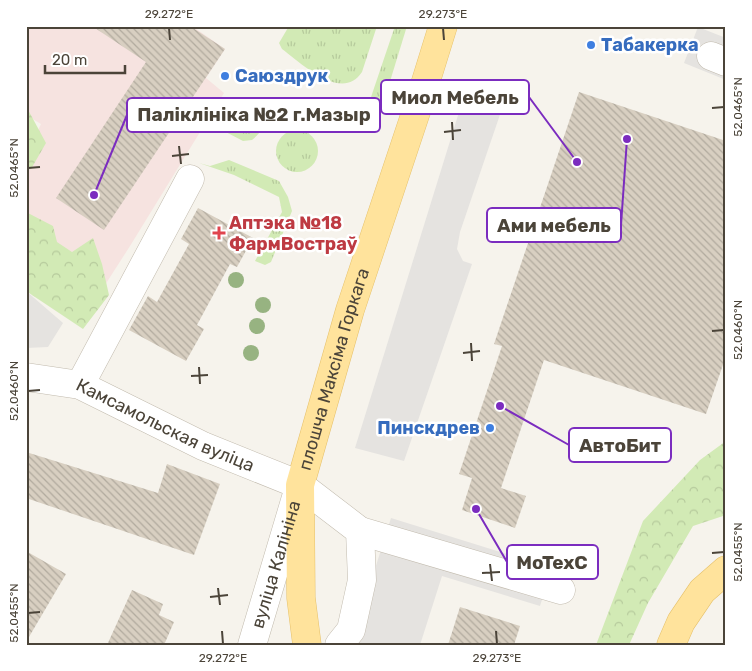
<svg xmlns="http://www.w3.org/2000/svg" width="752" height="671" viewBox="0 0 752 671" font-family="Rubik,sans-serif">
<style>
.medical{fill:#f6e3e0}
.grass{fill:url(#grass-tufts)}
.forest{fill:url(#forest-crowns)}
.parking{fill:#e5e3e0}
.building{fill:url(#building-back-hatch)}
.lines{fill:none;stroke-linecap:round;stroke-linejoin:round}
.minor-casing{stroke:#c2bbae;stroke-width:29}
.major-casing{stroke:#e6c16a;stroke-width:29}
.minor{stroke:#fff;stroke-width:28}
.major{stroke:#ffe39c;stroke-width:28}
.tree{fill:#97b381}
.ticks{fill:none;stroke:#4b4439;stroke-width:2}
.shop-dot{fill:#3f7fe0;stroke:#fff;stroke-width:2}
.health-dot{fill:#e0444e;stroke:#fff;stroke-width:2}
.labels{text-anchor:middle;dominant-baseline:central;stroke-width:5;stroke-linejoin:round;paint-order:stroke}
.shop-label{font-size:18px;font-weight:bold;fill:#366cbe;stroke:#fff;text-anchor:start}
.health-label{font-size:18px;font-weight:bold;fill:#be3a42;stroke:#fff;text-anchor:start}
.street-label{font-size:18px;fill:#4b4439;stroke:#fff}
.leader{fill:none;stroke:#7b2cbf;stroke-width:2}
.callout-dot{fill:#7b2cbf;stroke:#fff;stroke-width:2}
.callout{fill:#fff;stroke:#7b2cbf;stroke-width:2}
.callout-label{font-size:19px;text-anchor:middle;font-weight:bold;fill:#4b4439}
.neatline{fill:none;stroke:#4b4439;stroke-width:2}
.ticks-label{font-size:12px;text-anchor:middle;fill:#4b4439}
</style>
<defs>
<pattern id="grass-tufts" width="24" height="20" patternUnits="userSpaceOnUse" patternTransform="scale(1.25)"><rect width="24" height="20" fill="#d2eab5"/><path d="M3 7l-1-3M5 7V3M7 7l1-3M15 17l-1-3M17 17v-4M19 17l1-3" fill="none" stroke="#b6ca9c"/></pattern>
<pattern id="forest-crowns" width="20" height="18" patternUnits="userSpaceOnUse" patternTransform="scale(1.25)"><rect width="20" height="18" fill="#d2eab5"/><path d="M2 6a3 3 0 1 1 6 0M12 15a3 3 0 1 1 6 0" fill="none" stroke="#b6ca9c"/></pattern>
<pattern id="building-back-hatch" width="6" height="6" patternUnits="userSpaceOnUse" patternTransform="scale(1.25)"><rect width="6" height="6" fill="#d8cfc1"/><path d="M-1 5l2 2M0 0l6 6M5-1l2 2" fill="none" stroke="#b1aa9e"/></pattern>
</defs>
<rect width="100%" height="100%" fill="#f6f3ec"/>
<path class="medical" d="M26,26H192L225,49L206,78L224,93L130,246L87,313L26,225V165L28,151L41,124L26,115Z"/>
<g class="grass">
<path d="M289,26H377L362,72C342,103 301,63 282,49L279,43Z"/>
<path d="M397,26H407L380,114L369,103L394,29Z"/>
<path d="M238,98C262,108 279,117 252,140L243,141L220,129Z"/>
<circle cx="297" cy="151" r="21"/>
<path d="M229,160L279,181L288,197L292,211L271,262L265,265L255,261L282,212L279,197L234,175L199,163L210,166Z"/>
</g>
<g class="forest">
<path d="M26,106L46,143L31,169L26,170Z"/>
<path d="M26,212L53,226L57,242L72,252L93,238L102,264L109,295L83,329L26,291Z"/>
<path d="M726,441V515L693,526L648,603L629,645H596L643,521L700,460Z"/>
</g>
<g class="parking">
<path d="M698,27L726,38V80L684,63Z"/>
<path d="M468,83L507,94L460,232L457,249L463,261L472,264L404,461L355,448Z"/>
<path d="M26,291L63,323L48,347L26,348Z"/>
<path d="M391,518L552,568L540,606L442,576L420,645H351Z"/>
</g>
<g class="building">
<path d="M92,26H190L225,49L104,230L56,198L146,62Z"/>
<path d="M579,92L726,141V356L706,414L544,360L501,488L526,496L515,528L462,510L472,478L459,474L502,346L494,344Z"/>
<path d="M198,208L253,238L237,267L230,264L197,325L204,329L186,361L129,330L148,296L157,302L189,244L181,239Z"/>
<path d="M26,452L158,493L167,464L220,484L194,555L26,498Z"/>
<path d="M26,551L66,574L26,642Z"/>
<path d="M132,590L163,604L159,615L174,622L164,645H107Z"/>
<path d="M460,607L520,626L514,645H448Z"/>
</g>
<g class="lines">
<g class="minor-casing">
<g id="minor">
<path d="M711,56L726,62"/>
<path id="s1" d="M26,377L80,385L203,446L300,485L360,531L362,580L351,630L339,645"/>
<path d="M80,385L190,179"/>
<path d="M360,531L561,590"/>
<path id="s2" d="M252,645L297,494"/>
</g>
</g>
<g class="major-casing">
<g id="major">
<path id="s3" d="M307,645L301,598L300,485L350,310L421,97L443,26"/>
<path d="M671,645L681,622L702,591L726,570"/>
</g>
</g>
<use href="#minor" class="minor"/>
<use href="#major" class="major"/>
</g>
<g class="tree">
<circle cx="236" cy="280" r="8"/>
<circle cx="263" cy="305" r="8"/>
<circle cx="257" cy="326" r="8"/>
<circle cx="251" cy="353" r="8"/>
</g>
<path class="ticks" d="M169,28L170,40M443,28L444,40M712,108L724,107M452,122L453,140M444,132L461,130M179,146L181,164M172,156L189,154M28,168L40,167M712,331L724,330M471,343L472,361M463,353L480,351M199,367L200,384M191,376L208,375M28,391L40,390M712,553L724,552M490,564L492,581M482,573L500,572M218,588L220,605M210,597L228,595M28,613L40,612M222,631L223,644M496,631L497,644"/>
<g class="shop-dot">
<circle cx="591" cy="45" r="5"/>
<circle cx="225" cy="76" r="5"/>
<circle cx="490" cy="428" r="5"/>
</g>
<path class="health-dot" d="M216.5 225.5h5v5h5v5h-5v5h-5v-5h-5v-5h5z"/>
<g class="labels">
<g class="shop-label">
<text x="601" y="45">Табакерка</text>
<text x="235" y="76">Саюздрук</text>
<text x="480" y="428" text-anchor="end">Пинскдрев</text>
</g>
<g class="health-label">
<text x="229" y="223">Аптэка №18<tspan x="229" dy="21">ФармВостраў</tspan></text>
</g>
<g class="street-label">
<text stroke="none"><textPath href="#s3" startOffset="281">плошча Максіма Горкага</textPath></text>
<text stroke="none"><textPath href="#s1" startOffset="149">Камсамольская вуліца</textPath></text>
<text stroke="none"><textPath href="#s2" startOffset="84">вуліца Калініна</textPath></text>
</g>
</g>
<path class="leader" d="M577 162L529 97M94 195L127 115M627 139L621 225M500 406L569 445M476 509L507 562"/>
<g class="callout-dot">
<circle cx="577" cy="162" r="5"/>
<circle cx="94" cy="195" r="5"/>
<circle cx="627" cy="139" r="5"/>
<circle cx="500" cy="406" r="5"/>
<circle cx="476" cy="509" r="5"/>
</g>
<g class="callout">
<rect x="381" y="80" width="148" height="34" rx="5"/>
<rect x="127" y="98" width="253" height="34" rx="5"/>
<rect x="487" y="208" width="134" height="34" rx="5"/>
<rect x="569" y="428" width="102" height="34" rx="5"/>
<rect x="507" y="545" width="91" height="34" rx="5"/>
</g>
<g class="callout-label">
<text x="455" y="104">Миол Мебель</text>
<text x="254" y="121">Паліклініка №2 г.Мазыр</text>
<text x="554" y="232">Ами мебель</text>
<text x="620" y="452">АвтоБит</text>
<text x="552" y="569">MoTexC</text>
</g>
<rect width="752" height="671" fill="none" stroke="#ffffff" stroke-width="55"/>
<path d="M45 65v8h80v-8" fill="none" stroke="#4b4439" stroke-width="2.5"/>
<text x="52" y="65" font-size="15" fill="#4b4439" stroke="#ffffff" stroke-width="4" paint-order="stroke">20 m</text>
<rect x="28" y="28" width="696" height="616" class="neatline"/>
<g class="ticks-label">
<text x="169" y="18">29.272°E</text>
<text x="443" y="18">29.273°E</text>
<text transform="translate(738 107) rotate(-90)" y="4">52.0465°N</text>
<text transform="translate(14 168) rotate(-90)" y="4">52.0465°N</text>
<text transform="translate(738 330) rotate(-90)" y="4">52.0460°N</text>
<text transform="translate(14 391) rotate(-90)" y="4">52.0460°N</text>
<text transform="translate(738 552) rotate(-90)" y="4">52.0455°N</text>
<text transform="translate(14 613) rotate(-90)" y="4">52.0455°N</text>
<text x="223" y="662">29.272°E</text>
<text x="497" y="662">29.273°E</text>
</g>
</svg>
